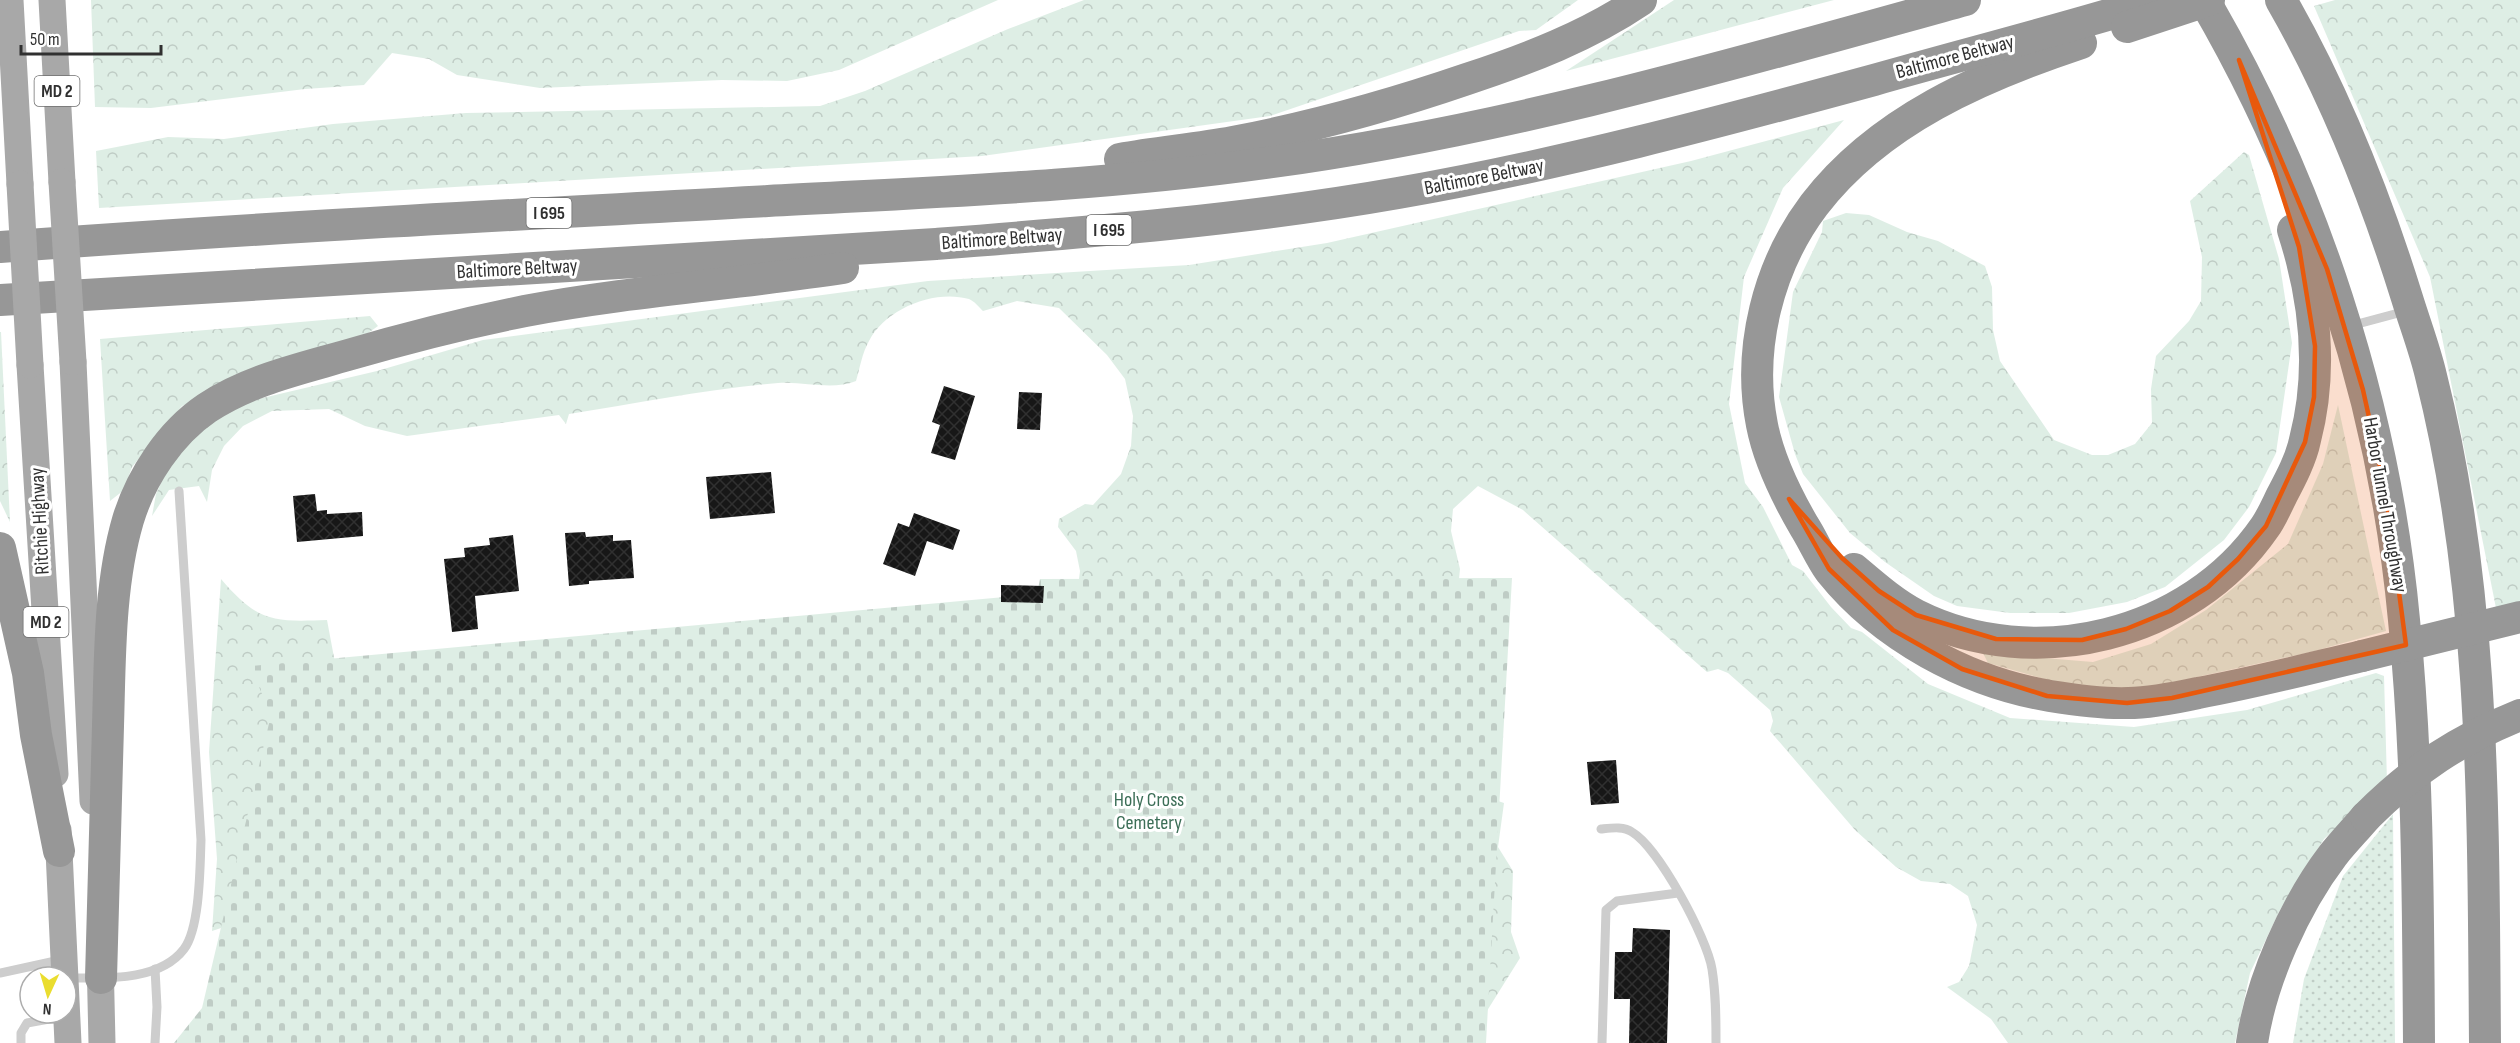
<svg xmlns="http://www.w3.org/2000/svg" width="2520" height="1043" viewBox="0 0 2520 1043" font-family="'Sofia Sans Condensed',sans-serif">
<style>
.grass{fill:url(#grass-dots)}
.forest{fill:url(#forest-crowns)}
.cemetery{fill:url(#cemetery-stones)}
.building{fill:url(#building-cross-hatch)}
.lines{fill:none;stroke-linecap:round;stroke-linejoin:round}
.lane{stroke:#cdcdcd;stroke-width:9}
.primary{stroke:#a8a8a8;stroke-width:27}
.highway{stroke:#979797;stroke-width:32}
.primary-bridge{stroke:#a8a8a8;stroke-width:27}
.highway-bridge{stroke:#979797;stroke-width:32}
.marked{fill:#e8590c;fill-opacity:0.2;stroke:#e8590c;stroke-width:4.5;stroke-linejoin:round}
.labels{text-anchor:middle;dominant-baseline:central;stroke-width:6;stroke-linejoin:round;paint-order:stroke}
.shield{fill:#fff;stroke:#6e6e6e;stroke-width:1.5}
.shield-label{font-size:18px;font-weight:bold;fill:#303030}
.street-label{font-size:20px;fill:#303030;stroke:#fff}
.park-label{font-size:20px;fill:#3c6e57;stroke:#fff}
</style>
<defs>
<pattern id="grass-dots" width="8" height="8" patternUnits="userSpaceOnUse" patternTransform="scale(1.5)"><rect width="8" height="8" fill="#deeee5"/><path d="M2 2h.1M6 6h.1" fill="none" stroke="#bfccc5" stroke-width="1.8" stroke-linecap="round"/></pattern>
<pattern id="forest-crowns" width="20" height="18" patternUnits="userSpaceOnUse" patternTransform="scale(1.5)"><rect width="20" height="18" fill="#deeee5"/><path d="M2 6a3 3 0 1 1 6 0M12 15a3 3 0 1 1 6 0" fill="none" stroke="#bfccc5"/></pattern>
<pattern id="cemetery-stones" width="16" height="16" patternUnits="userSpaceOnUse" patternTransform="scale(1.5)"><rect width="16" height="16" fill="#deeee5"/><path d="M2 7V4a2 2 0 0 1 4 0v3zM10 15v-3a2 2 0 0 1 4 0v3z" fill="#bfccc5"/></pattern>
<pattern id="building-cross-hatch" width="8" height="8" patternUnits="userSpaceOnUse" patternTransform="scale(1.5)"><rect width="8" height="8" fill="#171717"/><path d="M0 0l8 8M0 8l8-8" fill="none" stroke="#303030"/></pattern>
</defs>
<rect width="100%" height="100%" fill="#fff"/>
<path class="grass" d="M2393,814L2395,1043H2293L2304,979L2343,876Z"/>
<g class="forest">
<path d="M91,0H998L839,70L787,81L722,80L540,88L457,75L429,59L392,53L364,85L305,89L151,108L95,107Z"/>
<path d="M1084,0H1578L1536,30L1519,31L1270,116L982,156L99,208L96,151L168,137L224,139L333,124L466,113L820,106L865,91L1008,29Z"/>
<path d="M1674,0H1834L1566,71Z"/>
<path d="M2335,0H2520V604L2496,608L2430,277L2314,6Z"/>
<path d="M1844,120L1783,188L1744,277L1729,404L1745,483L1763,507L1792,565L1803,571L1831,607L1851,628L1862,632L1928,684L2010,718L2134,727L2247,710L2376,673L2384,676L2387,782L2324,839L2280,910L2250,973L2235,1043H2008L1991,1019L1947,987L1959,982L1969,966L1977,925L1968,896L1950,884L1921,881L1896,867L1855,830L1770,731L1773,721L1770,710L1728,673L1718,669L1707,672L1523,510L1478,486L1453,509L1451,531L1460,569L1457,599L1495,800L1504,803L1498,847L1513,871L1511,932L1520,958L1470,1038L233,924L212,931L217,859L209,752L221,579C258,622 272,622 327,620L336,668L1074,618L1080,571L1076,551L1058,527L1059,519L1085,504L1093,505L1121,474L1131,446L1133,416L1125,379L1107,355L1059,308L1017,301L983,311C979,307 974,301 969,299C934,289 885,309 869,341C862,353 860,368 856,381C831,391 805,381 778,383C708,389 639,403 569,414L566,424L559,415L407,436L365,426L329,409L272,411L243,426L224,446L212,470L207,502L199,486L169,490L152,516L156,494L176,450L212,419L241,403L377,371L483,340L928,281L1189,265L1327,243L1691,161Z"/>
<path d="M2244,152L2249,155L2279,259L2292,343L2276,453L2249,507L2224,540L2165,587L2127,602L2069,613H2010L1957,606L1934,596L1885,562L1850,533L1803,474L1795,454L1779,397L1793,292L1822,232L1823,221L1846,213L1869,215L1907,232L1938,241L1985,266L1992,287L1993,330L2000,361L2054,440L2092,455H2108L2135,444L2152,423L2151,389L2156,356L2189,321L2201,301L2202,257L2190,201Z"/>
<path d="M370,316L378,326L364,336L274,367L182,406L132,467L124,490L110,501L100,339Z"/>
<path d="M0,332H1L10,522L0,501Z"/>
<path d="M2338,405L2386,631L2311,652L2138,690L2066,685L1988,663L1983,653L2093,662L2151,644L2206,610L2288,544L2323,464Z"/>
</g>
<path class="cemetery" d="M1512,578L1486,1043H174L202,1008L271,715L250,666L1037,594L1040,579Z"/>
<g class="building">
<path d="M944,386L975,396L955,460L931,453L940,425L932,422Z"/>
<path d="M1019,392L1042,393L1040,430L1017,429Z"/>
<path d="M771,472L775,513L710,519L706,477Z"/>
<path d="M315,494L317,511L327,510V514L362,512L363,536L297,542L293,496Z"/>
<path d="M914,513L960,530L953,550L927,541L915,576L883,564L898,523L909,527Z"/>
<path d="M585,532L586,537L613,535V541L631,540L634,578L589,581V584L569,586L565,533Z"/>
<path d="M513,535L519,591L475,596L478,629L452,632L444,559L465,557L464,548L490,545L489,538Z"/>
<path d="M1001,585L1044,586L1043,603L1001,602Z"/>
<path d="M1616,760L1619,803L1591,805L1587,762Z"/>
<path d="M1633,928L1670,930L1667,1043H1629L1630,999H1614L1615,952H1632Z"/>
</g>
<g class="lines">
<g class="lane">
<path d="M2350,326L2406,311"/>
<path d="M1601,829C1611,828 1624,826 1632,832C1659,848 1707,938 1712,969C1716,994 1716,1018 1716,1043"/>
<path d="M0,973L60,960"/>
<path d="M67,978C104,978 159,982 184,949C200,928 200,867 201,840L179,491"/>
<path d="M21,1043V1033L27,1023L49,1019L65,1020"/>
<path d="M155,1043L157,1007L155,969"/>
<path d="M1602,1043L1606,910L1617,901L1678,893"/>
</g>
<g class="primary">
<path d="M10,0L20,184"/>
<path d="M52,0L62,182"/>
<path d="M73,362L93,801"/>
<path d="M30,365L55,774"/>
<path d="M58,830L68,1043"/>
<path d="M100,956L102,1043"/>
</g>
<g class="highway">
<path d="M2204,0C2313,187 2384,404 2404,620C2418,761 2418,902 2419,1043"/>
<path d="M2281,0C2335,94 2375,195 2407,298C2415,324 2425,350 2431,376C2486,593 2483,821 2485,1043"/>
<path d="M2081,43C1982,76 1879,120 1814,205C1768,266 1747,349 1762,425C1769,461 1786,495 1804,526C1813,540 1820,557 1830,571C1883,637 1967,682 2050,696C2075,700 2102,704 2128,703C2151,703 2175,698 2198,693C2253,683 2307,669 2362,656"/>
<path d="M1120,159C1158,152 1196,149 1233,142C1312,127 1391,105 1467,79C1528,59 1588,36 1641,0"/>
<path d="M0,247C256,228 512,215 768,201C934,192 1101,186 1266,163C1504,131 1734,64 1965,0"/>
<path d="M0,300L936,244C1090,232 1245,220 1398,193C1559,165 1716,123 1874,80C1969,53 2064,29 2158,0"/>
<path d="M0,548L28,673L36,735L59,851"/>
<path d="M1854,569C1873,585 1893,603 1916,615C2034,674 2190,636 2265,527C2272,517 2277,505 2282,495C2291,478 2301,459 2305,440C2323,371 2315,298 2293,230"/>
<path d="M101,978C103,894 106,810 108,726C110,659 109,585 128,520C141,477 170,433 207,408C249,380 300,369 348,355C406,338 465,323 525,311C630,291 737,284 843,268"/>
<path d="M2252,1043C2261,980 2295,905 2333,855C2344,841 2356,829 2366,817"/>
</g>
<g class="primary-bridge">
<path d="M62,182L73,362"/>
<path d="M20,184L30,365"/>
</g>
<g class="highway-bridge">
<path d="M2127,27L2209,0"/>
<path d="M2362,656L2520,617"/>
<path d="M2366,817C2414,769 2458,740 2520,715"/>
</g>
</g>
<path class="marked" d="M2239,60L2327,269L2363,390L2386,494L2406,645L2172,698L2127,703L2047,696L1962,669L1893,630L1829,569L1789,499L1842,558L1879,591L1916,615L1996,639L2082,640L2126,629L2170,611L2208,587L2238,559L2266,526L2305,442L2314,397L2315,346L2299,247Z"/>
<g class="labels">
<g class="shield">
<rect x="34.5" y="76" width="45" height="30" rx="4.5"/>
<rect x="526.5" y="198" width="45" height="30" rx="4.5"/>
<rect x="1086.5" y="215" width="45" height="30" rx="4.5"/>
<rect x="23.5" y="607" width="45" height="30" rx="4.5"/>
</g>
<g class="shield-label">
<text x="57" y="91">MD 2</text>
<text x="549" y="213">I 695</text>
<text x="1109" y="230">I 695</text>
<text x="46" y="622">MD 2</text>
</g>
<g class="street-label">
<text transform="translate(1955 57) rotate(-15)">Baltimore Beltway</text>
<text transform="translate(1484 177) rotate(-11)">Baltimore Beltway</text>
<text transform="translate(1002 239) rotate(-4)">Baltimore Beltway</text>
<text transform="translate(517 269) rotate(-3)">Baltimore Beltway</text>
<text transform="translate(2385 505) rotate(80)">Harbor Tunnel Throughway</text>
<text transform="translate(40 521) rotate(-93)">Ritchie Highway</text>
</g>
<g class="park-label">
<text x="1149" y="800">Holy Cross<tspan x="1149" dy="23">Cemetery</tspan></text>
</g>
</g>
<g transform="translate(48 995) rotate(184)"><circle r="28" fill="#ffffff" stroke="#acacac" stroke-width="1.5"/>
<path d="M0-4.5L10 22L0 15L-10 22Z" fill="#eadd2f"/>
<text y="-9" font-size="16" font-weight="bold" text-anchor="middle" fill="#303030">N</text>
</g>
<path d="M21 45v9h140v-9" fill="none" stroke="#303030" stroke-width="3"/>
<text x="30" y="45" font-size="18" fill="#303030" stroke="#ffffff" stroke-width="4.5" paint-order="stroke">50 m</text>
</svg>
